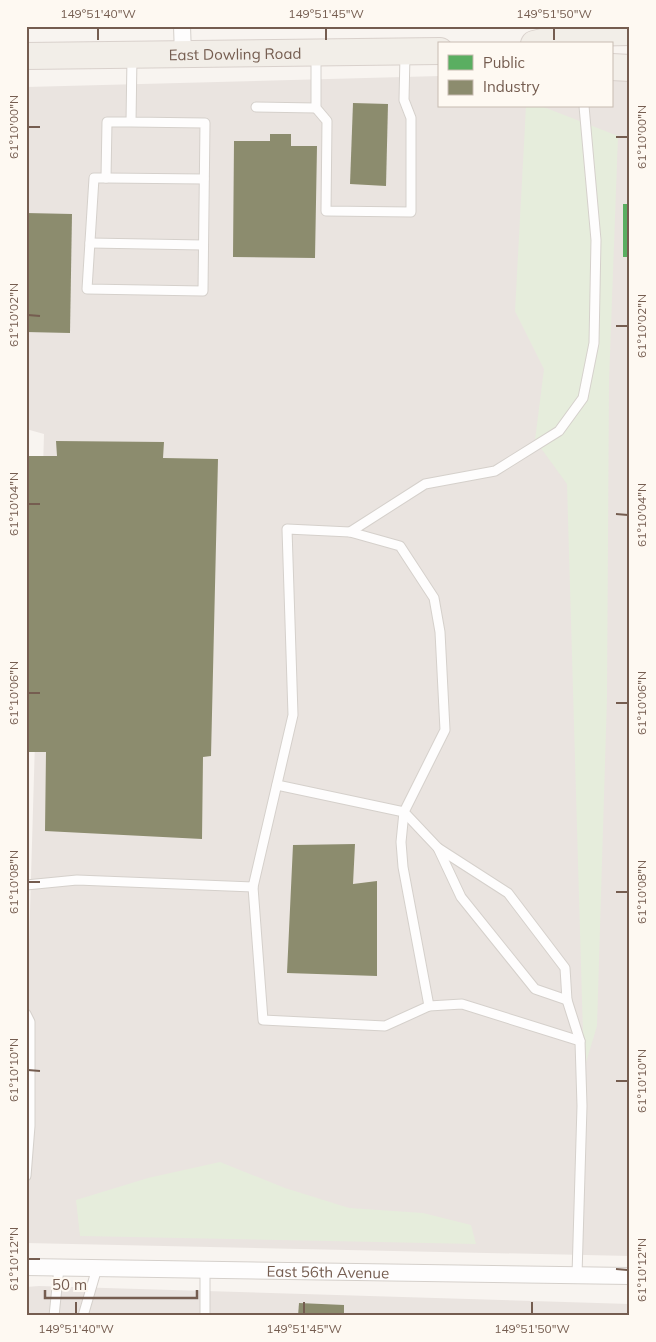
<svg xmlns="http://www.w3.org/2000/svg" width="656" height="1342" viewBox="0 0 656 1342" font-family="Mulish,sans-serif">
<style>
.industrial{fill:#eae4e0}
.green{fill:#e6eddc}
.public{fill:#5aae61}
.industry{fill:#8c8c6e}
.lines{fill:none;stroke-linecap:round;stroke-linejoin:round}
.lane-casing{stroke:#d5d0cb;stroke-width:11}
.street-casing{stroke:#d5d0cb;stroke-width:18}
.primary-casing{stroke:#d9d1cc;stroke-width:28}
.lane{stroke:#fefdfd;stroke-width:9}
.street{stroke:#fefdfd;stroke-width:16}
.primary{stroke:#f2eee8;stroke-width:26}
.ticks{fill:none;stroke:#755d50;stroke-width:2}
.labels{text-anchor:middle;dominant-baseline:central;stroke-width:5;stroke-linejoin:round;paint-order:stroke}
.street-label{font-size:15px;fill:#755d50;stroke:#fef9f2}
.neatline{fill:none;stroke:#755d50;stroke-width:2}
.ticks-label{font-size:12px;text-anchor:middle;fill:#755d50}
</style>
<rect width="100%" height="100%" fill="#f8f4f0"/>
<g class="industrial">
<path d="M440,76V106H612V78L630,79V1256L26,1243V1048L44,434L26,429V87Z"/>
<path d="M39,1286L630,1304V1316H26V1287Z"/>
</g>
<g class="green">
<path d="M526,106H541L618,136L609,381L607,697L597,1026L584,1069L567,484L535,440L544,369L515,311Z"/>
<path d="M220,1162L285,1188L349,1208L423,1213L471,1225L476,1244L80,1236L76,1200L148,1178Z"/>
</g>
<rect class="public" x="623" y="204" width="7" height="53"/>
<g class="industry">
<path d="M353,103L388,104L386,186L350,184Z"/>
<path d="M270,134H291V146H317L315,258L233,257L234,141H270Z"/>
<path d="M26,213L72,214L70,333L26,332Z"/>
<path d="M56,441L164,442L163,458L218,459L211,756L203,757L202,839L45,831L46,752H26V456H57Z"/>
<path d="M355,844L353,884L377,881V976L287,973L293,845Z"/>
<path d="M299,1303L344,1305V1316H298Z"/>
</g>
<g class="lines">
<g class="lane-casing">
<g id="lane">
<path d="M316,55V108L327,121L326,211L411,212V118L404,100L405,55"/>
<path d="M256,107L316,108"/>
<path d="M131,122L205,123L203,291L87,289L94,178H106L107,122H131L132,57"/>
<path d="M106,178L204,179"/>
<path d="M90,243L203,245"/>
<path d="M350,532L425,484L495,471L559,431L583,398L594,343L596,240L584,106"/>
<path d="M277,785L404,812L401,842L403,867L429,1006"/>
<path d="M438,848L461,897L535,989L567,1000"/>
<path d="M26,885L77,880L253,887L293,715L287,529L350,532L400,546L434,598L440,632L445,730L404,812L438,848L508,893L565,968L567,1000L580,1041L582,1106L577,1275"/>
<path d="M253,887L263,1020L385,1026L429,1006L462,1004L580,1041"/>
<path d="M26,1014L30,1022V1126L26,1176"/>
<path d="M54,1316L59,1268"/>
<path d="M83,1316L97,1268"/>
<path d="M205,1316V1270"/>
</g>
</g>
<g class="street-casing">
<g id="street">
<path d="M182,26L183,55"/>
<path id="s1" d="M26,1267L630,1276"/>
</g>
</g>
<g class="primary-casing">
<g id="primary">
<path d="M534,44L580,33L630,32"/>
<path id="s2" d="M26,56L440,51"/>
<path d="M612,67L630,68"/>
</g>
</g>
<use href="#lane" class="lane"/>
<use href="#street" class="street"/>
<use href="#primary" class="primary"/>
</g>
<path class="ticks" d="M98,40V28M326,40V28M554,40V28M28,127H40M616,137H628M28,315L40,316M616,326H628M28,504H40M616,514L628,515M28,693H40M616,703H628M28,882H40M616,892H628M28,1070L40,1071M616,1081H628M28,1259H40M616,1269L628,1270M76,1314V1302M304,1314V1302M532,1314V1302"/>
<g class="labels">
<g class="street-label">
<text stroke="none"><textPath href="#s2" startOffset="209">East Dowling Road</textPath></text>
<text stroke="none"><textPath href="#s1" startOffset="302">East 56th Avenue</textPath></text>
</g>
</g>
<rect width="656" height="1342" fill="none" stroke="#fef9f2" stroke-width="55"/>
<rect x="438" y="42" width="175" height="65" fill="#fef9f2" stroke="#c7bbb1"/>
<rect x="448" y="55" width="25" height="15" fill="#5aae61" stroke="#c7bbb1"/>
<text x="483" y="68" font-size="15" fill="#755d50">Public</text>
<rect x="448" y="80" width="25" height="15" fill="#8c8c6e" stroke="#c7bbb1"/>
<text x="483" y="92" font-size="15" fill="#755d50">Industry</text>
<path d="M45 1290v8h152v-8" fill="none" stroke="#755d50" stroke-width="2.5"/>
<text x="52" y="1290" font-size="15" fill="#755d50" stroke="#fef9f2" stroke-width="4" paint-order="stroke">50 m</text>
<rect x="28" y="28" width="600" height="1286" class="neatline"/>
<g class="ticks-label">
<text x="98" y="18">149°51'40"W</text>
<text x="326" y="18">149°51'45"W</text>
<text x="554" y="18">149°51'50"W</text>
<text transform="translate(14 127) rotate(-90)" y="4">61°10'00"N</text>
<text transform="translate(642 137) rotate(-90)" y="4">61°10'00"N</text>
<text transform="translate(14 315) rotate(-90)" y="4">61°10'02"N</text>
<text transform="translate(642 326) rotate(-90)" y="4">61°10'02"N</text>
<text transform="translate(14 504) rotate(-90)" y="4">61°10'04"N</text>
<text transform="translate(642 515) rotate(-90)" y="4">61°10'04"N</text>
<text transform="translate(14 693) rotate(-90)" y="4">61°10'06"N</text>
<text transform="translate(642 703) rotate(-90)" y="4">61°10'06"N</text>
<text transform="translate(14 882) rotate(-90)" y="4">61°10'08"N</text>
<text transform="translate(642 892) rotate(-90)" y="4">61°10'08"N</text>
<text transform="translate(14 1070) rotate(-90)" y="4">61°10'10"N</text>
<text transform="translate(642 1081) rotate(-90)" y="4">61°10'10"N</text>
<text transform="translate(14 1259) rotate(-90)" y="4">61°10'12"N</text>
<text transform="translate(642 1270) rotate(-90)" y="4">61°10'12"N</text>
<text x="76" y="1333">149°51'40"W</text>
<text x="304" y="1333">149°51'45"W</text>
<text x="532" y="1333">149°51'50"W</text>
</g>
</svg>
